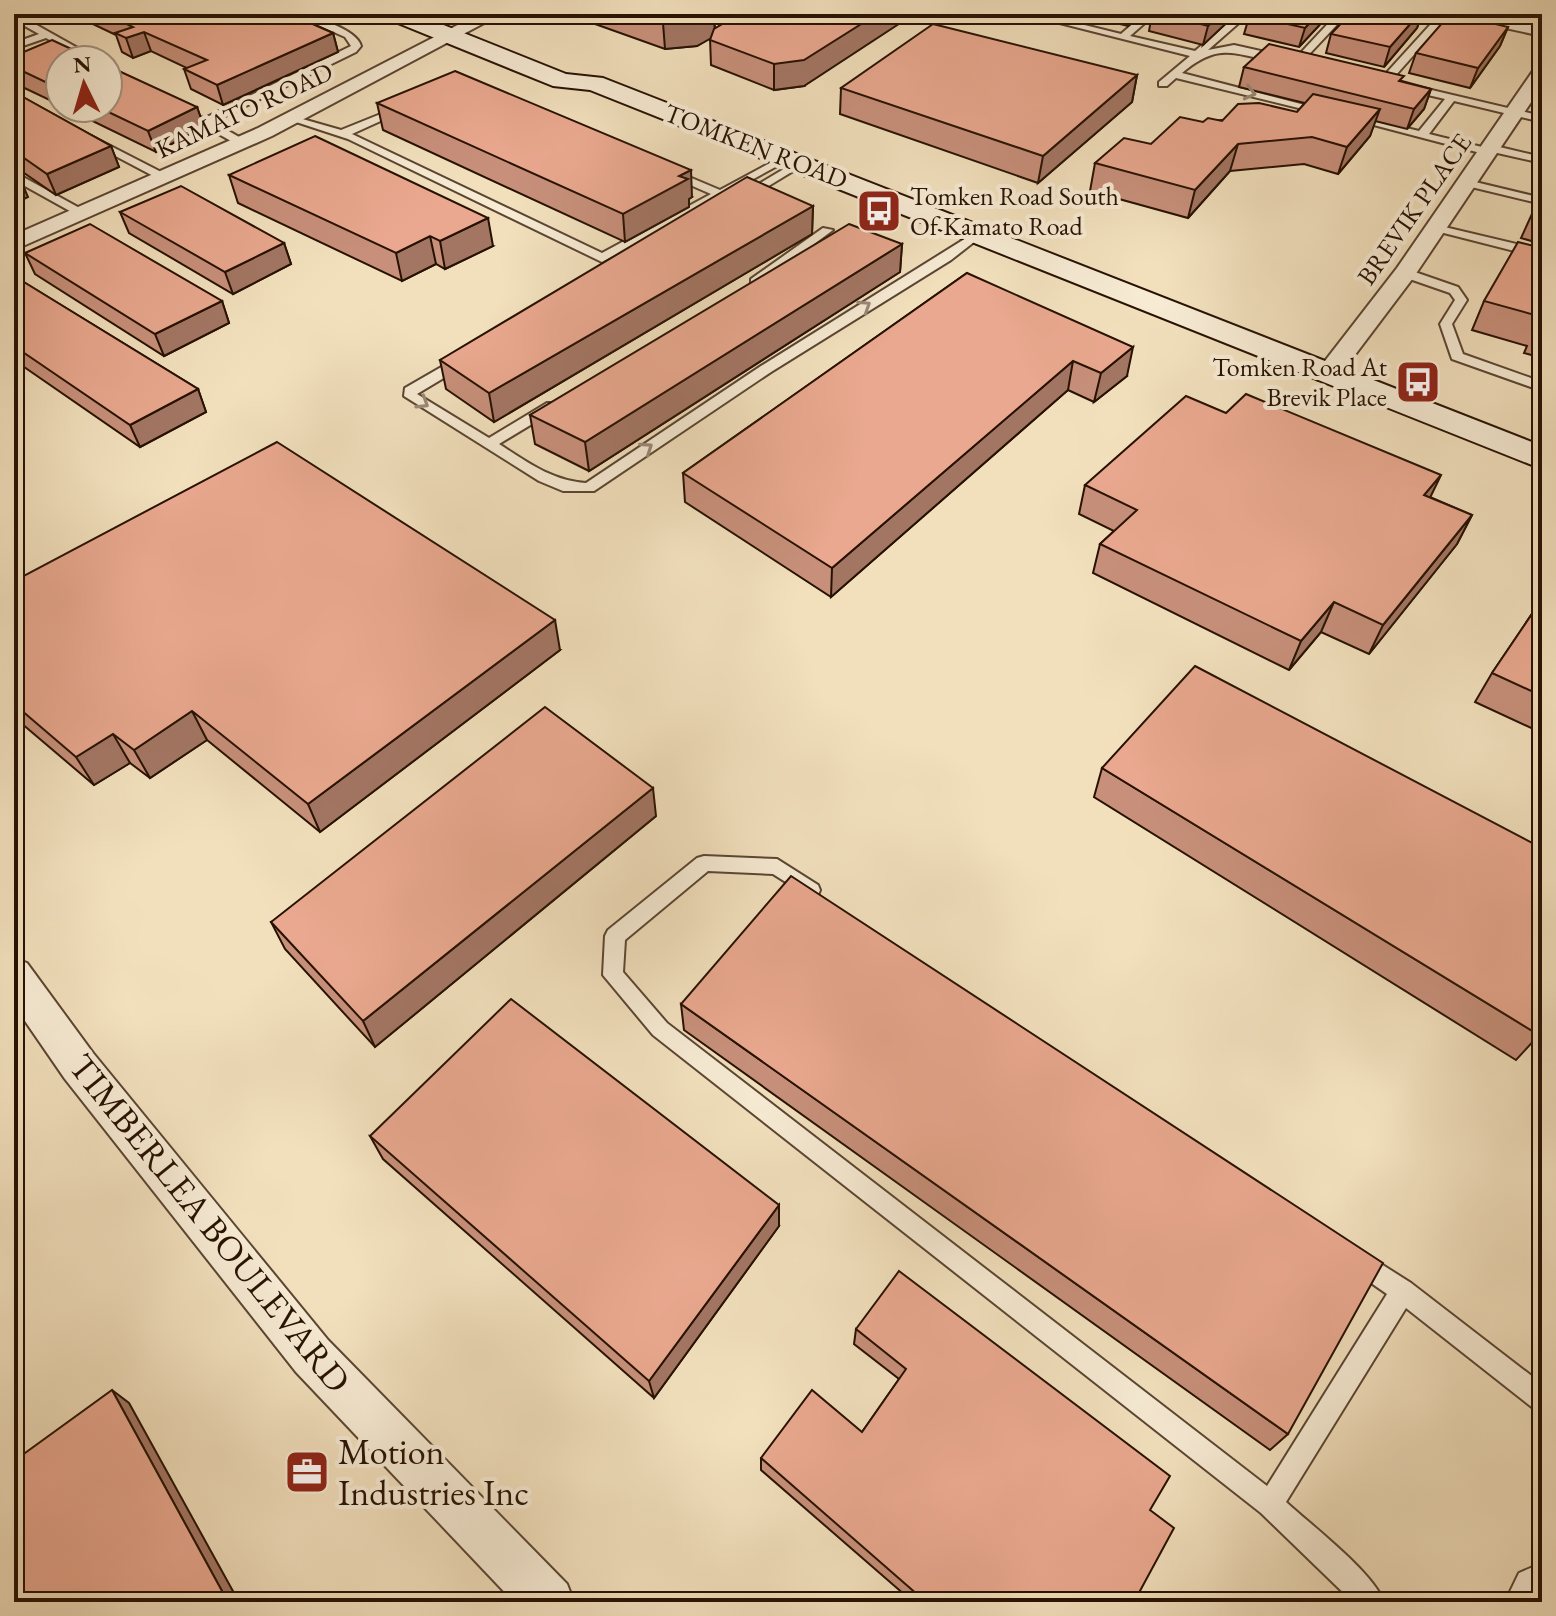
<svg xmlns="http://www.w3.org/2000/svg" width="1556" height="1616" viewBox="0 0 1556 1616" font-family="'EB Garamond',serif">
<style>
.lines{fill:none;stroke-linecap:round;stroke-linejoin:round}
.service-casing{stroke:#5a4532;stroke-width:4}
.minor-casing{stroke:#5a4532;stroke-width:4}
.tertiary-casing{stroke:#5a4532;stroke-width:4}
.secondary-casing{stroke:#271103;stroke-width:4}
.service{fill:#f7ebd4;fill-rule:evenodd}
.minor{fill:#f7ebd4;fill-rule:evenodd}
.tertiary{fill:#f7ebd4;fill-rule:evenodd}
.secondary{fill:#f7ebd4;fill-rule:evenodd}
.wall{fill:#c8907b;stroke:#271103;stroke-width:2}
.shaded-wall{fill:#a37664;stroke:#271103;stroke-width:2}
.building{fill:#e9a88f;stroke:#271103;stroke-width:2}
.oneway{stroke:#998976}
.labels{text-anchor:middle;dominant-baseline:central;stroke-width:8;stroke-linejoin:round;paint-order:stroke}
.far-street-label{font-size:26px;fill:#271103;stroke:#f7ebd4}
.far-poi-label{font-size:26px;fill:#271103;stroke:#f7ebd4;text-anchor:start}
.near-street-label{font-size:36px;fill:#271103;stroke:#f7ebd4}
.near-poi-label{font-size:36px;fill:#271103;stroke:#f7ebd4;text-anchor:start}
</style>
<rect width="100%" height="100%" fill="#f2e0bd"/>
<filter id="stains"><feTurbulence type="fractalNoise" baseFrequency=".0025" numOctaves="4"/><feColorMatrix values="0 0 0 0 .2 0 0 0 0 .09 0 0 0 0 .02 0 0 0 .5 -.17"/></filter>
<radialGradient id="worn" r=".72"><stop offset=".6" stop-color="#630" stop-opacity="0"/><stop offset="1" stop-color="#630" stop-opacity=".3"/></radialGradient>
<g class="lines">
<g class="service-casing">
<g id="service">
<path d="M14,14H17L99,60H87L46,38L14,49V43L39,34L14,20Z"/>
<path d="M293,14C310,14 357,29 361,46L356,52L213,122L246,141V145H238L194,120V116L205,118L351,46L345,37Z"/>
<path d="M1024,14H1040L1121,34L1144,14H1155L1130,36L1195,51L1238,14H1249L1208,50L1234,45L1287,57V61C1242,62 1226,35 1182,73L1332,112L1327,115L1176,78L1167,86H1159V82L1190,56Z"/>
<path d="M1337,14H1347L1300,64H1294V60Z"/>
<path d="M1440,14H1450L1388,84H1380V80Z"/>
<path d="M1406,84L1542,116V122L1454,101L1429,134L1486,148L1491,145L1542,157V163L1493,152L1488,155L1347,118L1352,115L1419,131L1445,99L1402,89V85Z"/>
<path d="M398,107L407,109L352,134L602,253L711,194L667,175V171H675L720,190L781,157L790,159L602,262L348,139L287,119L292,116L341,130Z"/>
<path d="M91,136L167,175L169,177L159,179L87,141V137Z"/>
<path d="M799,160L803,161V165L747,199L737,197Z"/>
<path d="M14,172L85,211L87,213L77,215L14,180Z"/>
<path d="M1467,180L1542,198V204L1463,185V181Z"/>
<path d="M1436,225L1542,250V258L1432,230V226Z"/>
<path d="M823,228L833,230L759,285H751V279Z"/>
<path d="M979,230L983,231V235L951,260L771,372L594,491H563L539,481L404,396L405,388L457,358H467V364L417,394L489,438L547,403H557V409L499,444C527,462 552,481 586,483L761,366Z"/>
<path d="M1401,270H1409L1458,287L1467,300L1452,324L1463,354L1542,382V391L1452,359L1440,324L1455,300L1450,293L1401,276Z"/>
<path d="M704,856L777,859L818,885L820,890L818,895L811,898L773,874L708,871L625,940L623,972L667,1023L1267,1486L1387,1294L1351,1269L1348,1261L1351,1253L1359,1250L1411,1283L1542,1384V1411L1533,1408L1406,1308L1286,1502C1312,1526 1372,1571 1384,1602H1353L1261,1513L653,1035L603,975L605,936L608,930L697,858Z"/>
</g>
</g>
<g class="minor-casing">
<g id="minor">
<path d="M479,14H501L272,136L14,250V235L258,128Z"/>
<path d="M1456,14H1489L1542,26V36L1459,18Z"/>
<path d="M1542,66V86L1413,278L1336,380H1318L1315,375L1318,370L1397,268L1535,68Z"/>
<path d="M14,958L27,963L93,1053L328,1340L567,1584L574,1602H514L296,1372L65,1079L14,1005Z"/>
</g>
</g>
<g class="tertiary-casing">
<path id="tertiary" d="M1542,1563V1602H1505L1519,1573Z"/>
</g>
<g class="secondary-casing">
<path id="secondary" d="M385,14H416L566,74L603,78L1542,446V469L590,90L553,86L388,19Z"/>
</g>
<use href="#service" class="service"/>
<use href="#minor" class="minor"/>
<use href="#tertiary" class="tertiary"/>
<use href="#secondary" class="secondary"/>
</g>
<g class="wall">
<path d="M72,14H290L333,33L338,52L223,105L191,89L184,69L187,68L151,51L133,58L122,52L116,35Z"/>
<path d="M594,14H718L714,16L715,29L734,17L804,86L774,90L711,65L710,38L697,46L665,49L595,24Z"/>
<path d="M1077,14H1142L1128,26Z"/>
<path d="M1152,14H1236L1203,45L1149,31Z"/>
<path d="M1250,14H1328L1327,17L1299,47L1244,34Z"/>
<path d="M1350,14H1422L1417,28L1384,67L1326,53L1331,34Z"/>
<path d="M1454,24L1508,27L1500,46L1470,88L1409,73L1416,53Z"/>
<path d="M14,56L60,60V105L14,83Z"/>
<path d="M1244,67L1402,81L1431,89L1424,109L1407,129L1375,121L1370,136L1338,174L1304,164L1230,171L1188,218L1090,191L1095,163L1151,144L1203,122L1297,112L1305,103L1239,87Z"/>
<path d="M1137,75L1132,102L1038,183L840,114L841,88Z"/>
<path d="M14,92L111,146L119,167L56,195L14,166Z"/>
<path d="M377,103L692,197L689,199V207L625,242L383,130Z"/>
<path d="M197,107L204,127L156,152L66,108Z"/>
<path d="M229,175L493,246L445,269L436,264L402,281L238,203Z"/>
<path d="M1542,192V244L1521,238Z"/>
<path d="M813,206L812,234L494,422L446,389L440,360Z"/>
<path d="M120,212L284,243L291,264L233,294L129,233Z"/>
<path d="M902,244L900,272L589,471L535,444L530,415Z"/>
<path d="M1542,248V358L1524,353L1527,346L1472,330L1484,301Z"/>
<path d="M25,253L222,301L229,323L164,356L35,274Z"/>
<path d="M967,273L1127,376L1094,402L1068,390L831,597L685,502L683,473Z"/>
<path d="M14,276L198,389L206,412L140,447L14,360Z"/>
<path d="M1085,485L1430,497L1472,515L1457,544L1369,654L1321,632L1289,670L1093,573L1100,544L1114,531L1079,514Z"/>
<path d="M14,581L560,650L320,832L207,740L150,778L130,763L94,785L14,717Z"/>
<path d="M1542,599V733L1475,702L1492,673Z"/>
<path d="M1102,768L1539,1035L1516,1060L1094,797Z"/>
<path d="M656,816L375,1047L285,949L271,922Z"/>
<path d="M681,1004L1288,1434L1270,1450L684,1030Z"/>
<path d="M370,1136L779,1226L654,1398L383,1159Z"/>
<path d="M856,1329L1150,1510L1134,1602H913L761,1470V1458L862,1432L899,1379L854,1344Z"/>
</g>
<g class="shaded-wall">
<path d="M693,14H718L714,16L715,36L697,46L665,49L663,23Z"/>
<path d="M877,14H914L804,86L774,90V64Z"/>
<path d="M1130,14H1142L1128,26Z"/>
<path d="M1220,14H1236L1203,45L1208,26Z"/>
<path d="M1318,14H1328L1327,17L1299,47L1305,28Z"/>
<path d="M1419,14H1422L1417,28L1384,67L1390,47Z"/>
<path d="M1508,27L1500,46L1470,88L1478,68Z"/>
<path d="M144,32L151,51L133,58L126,38Z"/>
<path d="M333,33L338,52L223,105L217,85Z"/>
<path d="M1137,75L1132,102L1038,183L1043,156Z"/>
<path d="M1431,89L1424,109L1407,129L1414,109Z"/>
<path d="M197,107L204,127L156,152L148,131Z"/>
<path d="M1380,109L1370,136L1338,174L1347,147Z"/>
<path d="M1238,144L1230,171L1188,218L1195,190Z"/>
<path d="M111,146L119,167L56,195L47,174Z"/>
<path d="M691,170L692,197L689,199V207L625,242L623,214L679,176Z"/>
<path d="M19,176L28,197L14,204V178Z"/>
<path d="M813,206L812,234L494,422L489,393Z"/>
<path d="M488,218L493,246L445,269L440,241Z"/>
<path d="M430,236L436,264L402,281L396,253Z"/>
<path d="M284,243L291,264L233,294L225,272Z"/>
<path d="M902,244L900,272L589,471L585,442Z"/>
<path d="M222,301L229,323L164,356L155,334Z"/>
<path d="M1133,347L1127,376L1094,402L1101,373Z"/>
<path d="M1073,361L1068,390L831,597L832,568Z"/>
<path d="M198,389L206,412L140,447L130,425Z"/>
<path d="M1441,475L1427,504L1424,495Z"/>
<path d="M1472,515L1457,544L1369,654L1383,625Z"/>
<path d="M1334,602L1321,632L1289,670L1301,641Z"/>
<path d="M555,620L560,650L320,832L308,804Z"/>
<path d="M192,711L207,740L150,778L134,750Z"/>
<path d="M113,734L130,763L94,785L76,757Z"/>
<path d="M653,788L656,816L375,1047L363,1021Z"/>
<path d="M779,1205V1226L654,1398L649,1381Z"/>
<path d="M112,1390L129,1403L239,1602H228Z"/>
</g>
<g class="building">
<path d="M106,14H290L333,33L217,85L184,69L207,60L144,32L126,38L115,33L133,27Z"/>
<path d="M637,14H708L696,20L663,23Z"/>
<path d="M774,14H877L804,60L774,64L710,40L714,29L734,17L757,24Z"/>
<path d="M1161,14H1220L1208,26Z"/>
<path d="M1250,14H1318L1305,28L1249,15Z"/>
<path d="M1350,14H1419L1390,47L1331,34Z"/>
<path d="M1462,16L1508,27L1478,68L1416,53L1443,22L1454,24Z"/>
<path d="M933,24L1137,75L1043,156L841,88Z"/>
<path d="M52,40L95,60H60V89L14,67V56Z"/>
<path d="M1269,44L1404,76L1399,81L1431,89L1414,109L1244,67Z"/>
<path d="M108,66L197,107L148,131L100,108H108Z"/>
<path d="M455,71L691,170L679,176L688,179L623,214L377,103Z"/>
<path d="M14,92L111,146L47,174L14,151Z"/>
<path d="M1313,94L1380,109L1347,147L1312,137L1238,144L1195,190L1095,163L1124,138L1151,144L1180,117L1203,122L1208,118L1222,121L1238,104L1259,103L1297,112Z"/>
<path d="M315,136L488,218L440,241L430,236L396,253L229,175Z"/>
<path d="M747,177L813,206L489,393L440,360Z"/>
<path d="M181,186L284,243L225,272L120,212Z"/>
<path d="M1542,192V213L1533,210Z"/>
<path d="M90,224L222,301L155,334L25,253Z"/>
<path d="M849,224L902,244L585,442L530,415Z"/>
<path d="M1518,242L1542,248V325L1538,324L1542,317L1484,301Z"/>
<path d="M967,273L1133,347L1101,373L1073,361L832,568L683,473Z"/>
<path d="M14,276L198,389L130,425L14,346Z"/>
<path d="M1246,394L1441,475L1424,495L1472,515L1383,625L1334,602L1301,641L1100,544L1137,510L1085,485L1186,396L1226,413Z"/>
<path d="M277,442L555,620L308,804L192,711L134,750L113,734L76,757L14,704V581Z"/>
<path d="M1542,599V696L1492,673Z"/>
<path d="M1195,666L1542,848V1029L1539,1035L1102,768Z"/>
<path d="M545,707L653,788L363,1021L271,922Z"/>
<path d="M791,876L1383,1263L1288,1434L681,1004Z"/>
<path d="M511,999L779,1205L649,1381L370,1136Z"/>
<path d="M899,1271L1170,1476L1150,1510L1174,1528L1134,1602H926L761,1458L812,1390L862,1432L906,1369L856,1329Z"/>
<path d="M112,1390L228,1602H14V1461Z"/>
</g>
<defs><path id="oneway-chevron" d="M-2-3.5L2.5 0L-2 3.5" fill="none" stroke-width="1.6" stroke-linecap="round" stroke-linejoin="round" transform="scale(2)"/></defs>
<g class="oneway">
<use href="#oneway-chevron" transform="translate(1250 93) rotate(14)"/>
<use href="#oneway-chevron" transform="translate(865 306) rotate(-33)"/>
<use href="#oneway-chevron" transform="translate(423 403) rotate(32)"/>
<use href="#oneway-chevron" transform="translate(647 448) rotate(-34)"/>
</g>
<defs>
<g id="bus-square" transform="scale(2.3)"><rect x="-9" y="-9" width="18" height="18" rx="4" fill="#8f2418" stroke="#f7ebd4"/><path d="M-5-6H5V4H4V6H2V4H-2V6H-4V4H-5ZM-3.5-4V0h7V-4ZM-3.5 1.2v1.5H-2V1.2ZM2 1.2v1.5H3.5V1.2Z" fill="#fff"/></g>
<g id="office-square" transform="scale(2.3)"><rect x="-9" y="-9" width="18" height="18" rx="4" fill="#8f2418" stroke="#f7ebd4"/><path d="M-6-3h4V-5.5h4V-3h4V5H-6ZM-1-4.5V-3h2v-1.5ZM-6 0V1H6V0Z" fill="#fff"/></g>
</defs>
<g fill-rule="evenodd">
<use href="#bus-square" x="879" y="211"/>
<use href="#bus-square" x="1418" y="382"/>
<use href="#office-square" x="307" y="1472"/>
</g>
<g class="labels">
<g class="far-street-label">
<text transform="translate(244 110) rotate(-25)">KAMATO ROAD</text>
<text transform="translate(756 146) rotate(21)">TOMKEN ROAD</text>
<text transform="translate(1414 209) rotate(-55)">BREVIK PLACE</text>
</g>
<g class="far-poi-label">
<text x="910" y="196">Tomken Road South<tspan x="910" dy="30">Of Kamato Road</tspan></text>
<text x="1387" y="367" text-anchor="end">Tomken Road At<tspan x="1387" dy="30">Brevik Place</tspan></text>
</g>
<g class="near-street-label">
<text transform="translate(210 1223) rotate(51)">TIMBERLEA BOULEVARD</text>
</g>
<g class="near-poi-label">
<text x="338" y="1451">Motion<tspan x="338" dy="41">Industries Inc</tspan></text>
</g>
</g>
<rect width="1556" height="1616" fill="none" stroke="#f2e0bd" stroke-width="48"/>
<rect x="16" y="16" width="1524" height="1584" fill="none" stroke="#271103" stroke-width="4"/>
<rect x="24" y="24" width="1508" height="1568" fill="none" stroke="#271103" stroke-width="2"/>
<g transform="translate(84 84) rotate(355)"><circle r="38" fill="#f7ebd4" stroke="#a49480" stroke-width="2"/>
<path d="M0-6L14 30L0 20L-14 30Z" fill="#8f2418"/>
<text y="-12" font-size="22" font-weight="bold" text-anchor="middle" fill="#271103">N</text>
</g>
<rect width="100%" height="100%" filter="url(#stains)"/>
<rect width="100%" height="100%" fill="url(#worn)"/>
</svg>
